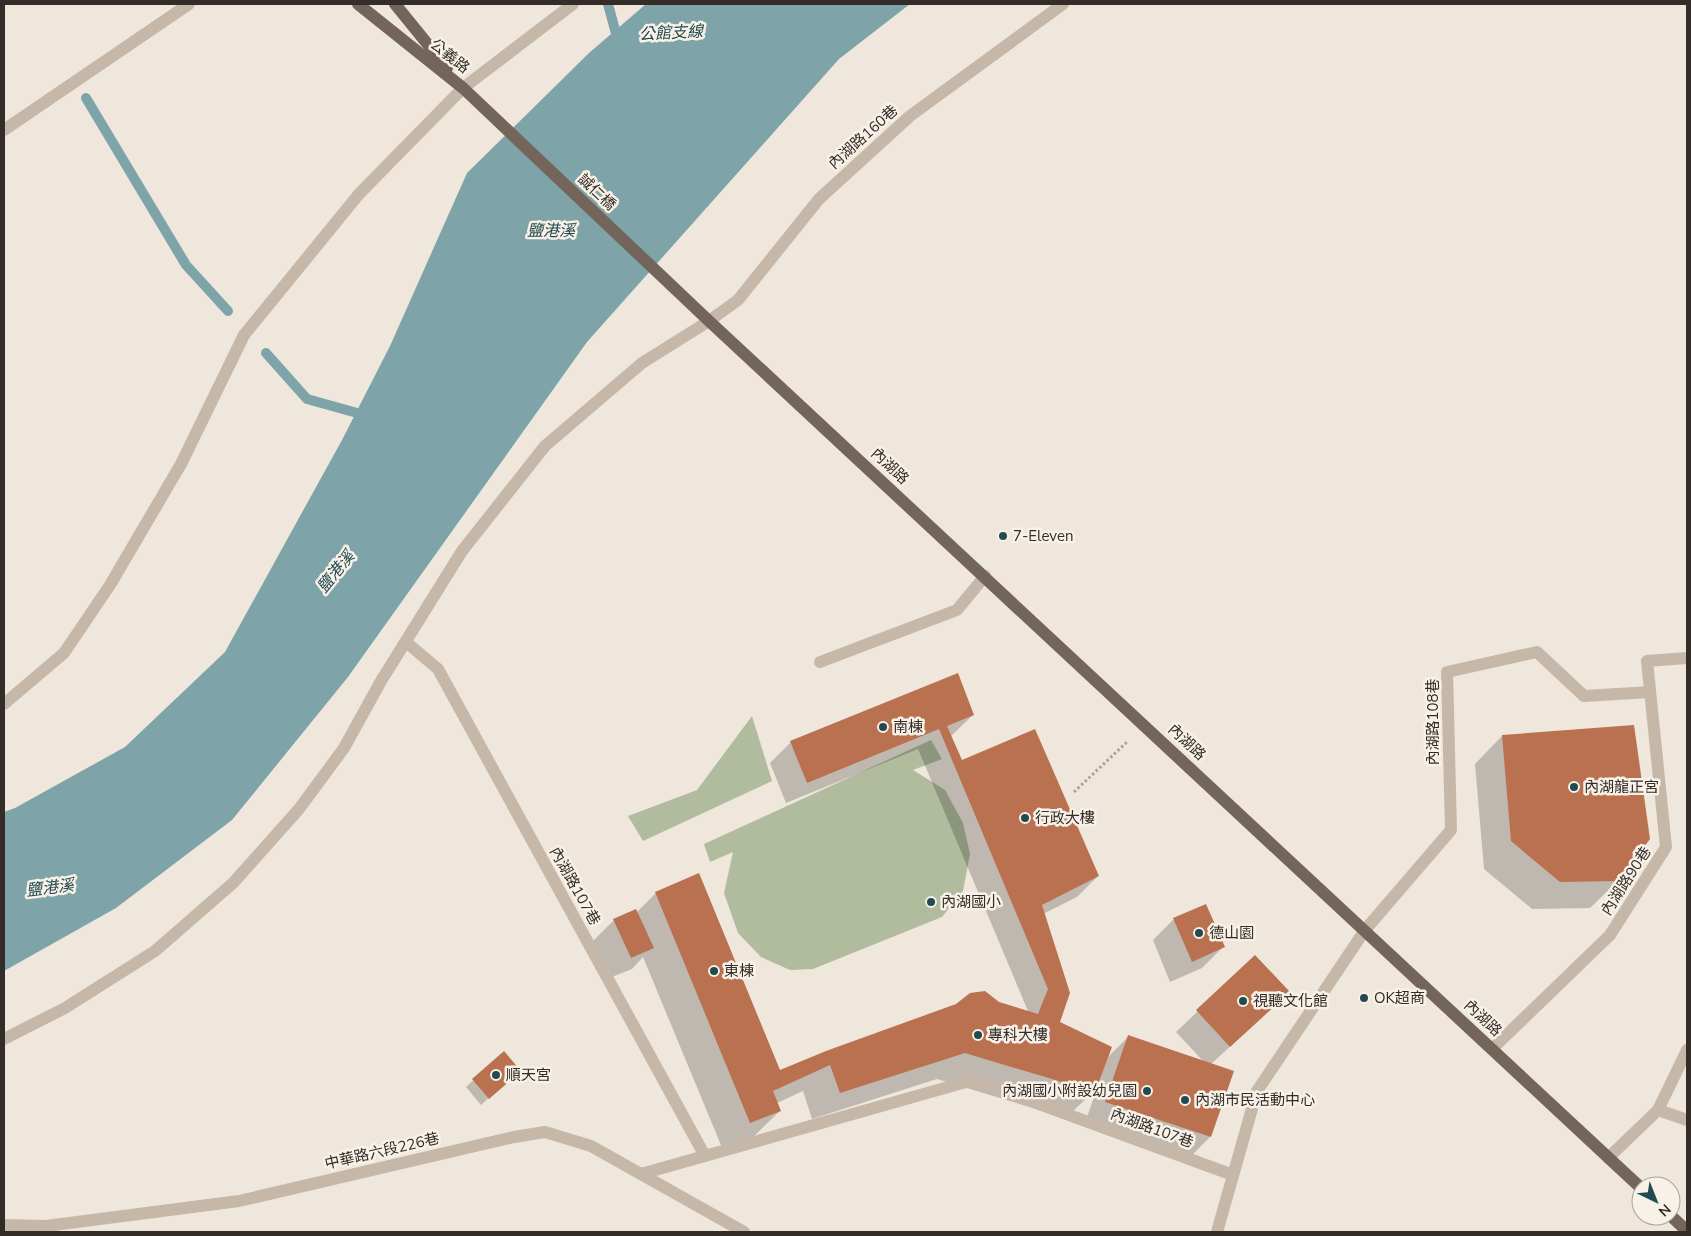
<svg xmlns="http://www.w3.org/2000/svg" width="1691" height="1236" viewBox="0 0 1691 1236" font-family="'Nunito Sans','Noto Sans TC',sans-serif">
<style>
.green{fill:#b0bc9d}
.water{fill:#7ea4a9}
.shadow{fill:#0003}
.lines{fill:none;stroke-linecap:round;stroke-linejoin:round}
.stream{stroke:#7ea4a9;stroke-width:10}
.building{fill:#b97150}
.path{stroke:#b1a293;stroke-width:3;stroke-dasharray:2.5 2.5;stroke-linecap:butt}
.service{stroke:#c6b8a9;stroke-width:12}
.minor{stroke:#c6b8a9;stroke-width:12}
.primary{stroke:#74655b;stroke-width:12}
.poi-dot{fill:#224a50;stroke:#f7f1e7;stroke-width:2}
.labels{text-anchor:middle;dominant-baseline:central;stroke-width:5;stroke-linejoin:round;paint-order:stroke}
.street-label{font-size:15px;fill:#342c28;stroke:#f7f1e7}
.poi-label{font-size:15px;fill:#342c28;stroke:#f7f1e7;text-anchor:start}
.water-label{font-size:16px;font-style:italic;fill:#224a50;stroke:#f7f1e7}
</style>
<rect width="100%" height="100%" fill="#efe7dc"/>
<g class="green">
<path d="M752,716L772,781L643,841L628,816L697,790Z"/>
<path d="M931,740L942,759L913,770L945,790L963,823L970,854L963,891L942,917L813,969L790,970L761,957L738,933L724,893L733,852L710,862L704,844Z"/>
</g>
<path class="water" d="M646,4H910L839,59L587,342L348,677L232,820L116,908L4,971V812L15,808L125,747L225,652L342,440L390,346L467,173L589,53Z"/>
<g class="shadow">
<path d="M973,715L950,737L961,762L1098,876L1077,897L1043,914L1058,1023L1107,1058L1128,1037L1204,1062L1176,1032L1255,957L1267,1013L1211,1064L1210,1137L1189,1158L1085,1123L1097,1088L1066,1118L937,1079L812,1119L803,1091L777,1103L780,1111L752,1138L723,1150L643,957L632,969L609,978L593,941L614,920L637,912L656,893L779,1071L1028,1011L918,749L786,803L770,763L791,742Z"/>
<path d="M1502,736L1618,881L1590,908L1532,909L1484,869L1475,764Z"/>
<path d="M1174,919L1223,947L1202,968L1170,982L1153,940Z"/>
<path d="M503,1053L512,1077L481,1105L466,1087Z"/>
</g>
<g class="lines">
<g class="stream">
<path d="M608,4L618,41"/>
<path d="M86,98L186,265L228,311"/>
<path d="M266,353L307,399L368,416"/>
</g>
</g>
<g class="building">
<path d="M958,673L974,715L947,726L962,760L1035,729L1099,876L1042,905L1070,993L1060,1022L1112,1047L1095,1092L965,1053L840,1093L830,1065L773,1091L781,1111L750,1123L655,892L699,873L780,1070L826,1051L956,1004L970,993L985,991L999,1002L1038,1014L1048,989L939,729L807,783L790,741Z"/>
<path d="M1634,725L1650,839L1618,881L1560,882L1511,841L1502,735Z"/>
<path d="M1206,904L1225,947L1192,962L1173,918Z"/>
<path d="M636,909L654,948L631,958L613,919Z"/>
<path d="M1255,955L1290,992L1230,1047L1196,1010Z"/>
<path d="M1128,1035L1234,1071L1211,1137L1105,1102Z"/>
<path d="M504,1051L521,1071L489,1099L472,1079Z"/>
</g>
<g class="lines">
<path class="path" d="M1074,792L1128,741"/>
<g class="service">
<path d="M4,130L189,4"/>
<path d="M709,321L738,300L819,199L910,116L1063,4"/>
<path d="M406,642L438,669L705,1156"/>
<path d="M820,662L957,610L985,576"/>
<path d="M1492,1049L1610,935L1666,847L1647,661L1687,658"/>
<path d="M1658,1110L1687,1120"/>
<path d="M1608,1158L1658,1110L1687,1050"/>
<path d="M641,1174L973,1080L1233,1175"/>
<path d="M4,1225L46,1226L239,1201L514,1137L545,1132L591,1146L744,1232"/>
<path d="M1217,1232L1257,1091L1365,930L1451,830L1447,672L1537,652L1584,696L1650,692"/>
</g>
<g class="minor">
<path d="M4,704L64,653L110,585L181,464L244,335L359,194L463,88L573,4"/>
<path d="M4,1039L65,1008L155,951L233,883L299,809L344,748L381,681L462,551L545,446L642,363L709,321"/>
</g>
<g class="primary">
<path d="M358,4L463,88L709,321L1641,1188"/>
<path d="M395,4L447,68"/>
<path d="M1671,1216L1687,1231"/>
</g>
</g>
<g class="poi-dot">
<circle cx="1003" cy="536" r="5"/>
<circle cx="883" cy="727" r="5"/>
<circle cx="1574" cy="787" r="5"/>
<circle cx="1025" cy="818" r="5"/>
<circle cx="931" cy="902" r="5"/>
<circle cx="1199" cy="933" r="5"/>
<circle cx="714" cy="971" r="5"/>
<circle cx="1364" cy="998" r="5"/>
<circle cx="1243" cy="1001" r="5"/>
<circle cx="978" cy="1035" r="5"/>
<circle cx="496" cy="1075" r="5"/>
<circle cx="1147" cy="1091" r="5"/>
<circle cx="1185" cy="1100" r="5"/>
</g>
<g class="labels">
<g class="street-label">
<text transform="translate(450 56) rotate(38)">公義路</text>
<text transform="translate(863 137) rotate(-42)">內湖路160巷</text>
<text transform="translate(597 192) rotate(43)">誠仁橋</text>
<text transform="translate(890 466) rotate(43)">內湖路</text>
<text transform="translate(1433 722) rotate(-90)">內湖路108巷</text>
<text transform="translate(1187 742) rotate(43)">內湖路</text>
<text transform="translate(1626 881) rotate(-57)">內湖路90巷</text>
<text transform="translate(575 886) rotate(61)">內湖路107巷</text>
<text transform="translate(1483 1018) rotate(43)">內湖路</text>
<text transform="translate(1152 1128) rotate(20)">內湖路107巷</text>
<text transform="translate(382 1151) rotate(-13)">中華路六段226巷</text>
</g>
<g class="poi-label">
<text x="1013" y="536">7-Eleven</text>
<text x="893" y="727">南棟</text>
<text x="1584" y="787">內湖龍正宮</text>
<text x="1035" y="818">行政大樓</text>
<text x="941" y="902">內湖國小</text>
<text x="1209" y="933">德山園</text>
<text x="724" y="971">東棟</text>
<text x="1374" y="998">OK超商</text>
<text x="1253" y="1001">視聽文化館</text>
<text x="988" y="1035">專科大樓</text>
<text x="506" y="1075">順天宮</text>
<text x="1137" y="1091" text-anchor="end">內湖國小附設幼兒園</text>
<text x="1195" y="1100">內湖市民活動中心</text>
</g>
<g class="water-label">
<text transform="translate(671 33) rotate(-3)">公館支線</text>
<text x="551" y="231">鹽港溪</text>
<text transform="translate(336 572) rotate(-51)">鹽港溪</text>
<text transform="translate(50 888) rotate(-7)">鹽港溪</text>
</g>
</g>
<rect width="1691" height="1236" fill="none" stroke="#342c28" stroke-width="10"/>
<g transform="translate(1656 1201) rotate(137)"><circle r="24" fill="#f7f1e7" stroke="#a9a29b"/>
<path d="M0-4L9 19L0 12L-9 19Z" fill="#224a50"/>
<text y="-8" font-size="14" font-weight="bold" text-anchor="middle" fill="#342c28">N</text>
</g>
</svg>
